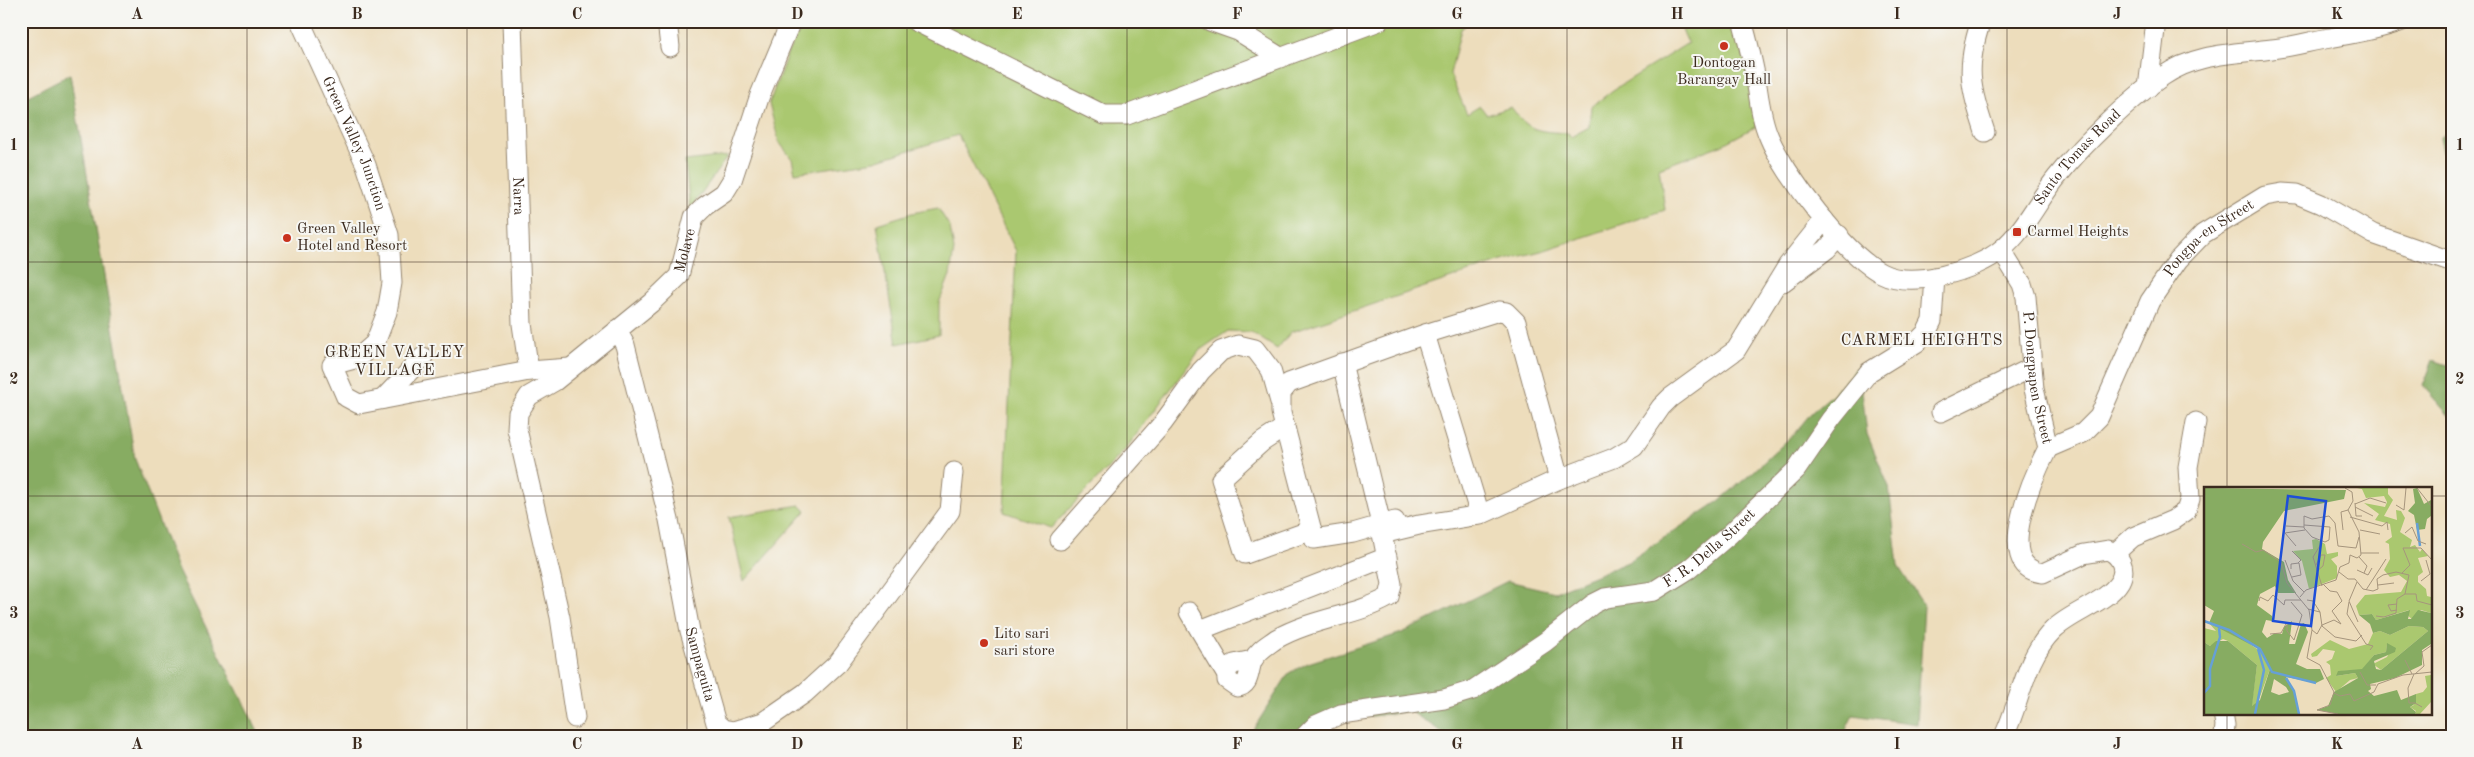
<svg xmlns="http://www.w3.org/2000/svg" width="2474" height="757" viewBox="0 0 2474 757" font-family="'Old Standard TT',serif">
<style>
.green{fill:#aac86f;stroke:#727946}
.forest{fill:#87ac62;stroke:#616b40}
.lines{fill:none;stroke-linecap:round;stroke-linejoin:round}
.minor-casing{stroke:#94846d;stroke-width:21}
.minor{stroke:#fff;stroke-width:19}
.grid{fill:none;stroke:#3b2a1e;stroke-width:1;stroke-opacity:0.55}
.poi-dot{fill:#c8321e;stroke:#f6f6f2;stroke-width:2}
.labels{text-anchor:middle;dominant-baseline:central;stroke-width:4;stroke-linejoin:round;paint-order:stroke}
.poi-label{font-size:15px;fill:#3b2a1e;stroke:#f6f6f2;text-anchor:start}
.street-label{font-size:15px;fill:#3b2a1e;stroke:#f6f6f2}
.neighbourhood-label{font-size:16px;letter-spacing:1px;fill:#3b2a1e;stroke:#f6f6f2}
.inset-river{fill:none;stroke:#66a0d6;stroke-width:2.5}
.inset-road{fill:none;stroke:#a6957d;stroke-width:1}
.view{fill:#1d4ed8;fill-opacity:0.15;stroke:#1d4ed8;stroke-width:2.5}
.inset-edge{fill:none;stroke:#3b2a1e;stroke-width:2.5}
.neatline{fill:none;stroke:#3b2a1e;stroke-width:2}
.grid-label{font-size:16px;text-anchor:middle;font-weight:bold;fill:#3b2a1e}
</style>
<rect width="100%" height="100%" fill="#f6f6f2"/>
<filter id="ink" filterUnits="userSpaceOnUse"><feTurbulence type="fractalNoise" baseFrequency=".02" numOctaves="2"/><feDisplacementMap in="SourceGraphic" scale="10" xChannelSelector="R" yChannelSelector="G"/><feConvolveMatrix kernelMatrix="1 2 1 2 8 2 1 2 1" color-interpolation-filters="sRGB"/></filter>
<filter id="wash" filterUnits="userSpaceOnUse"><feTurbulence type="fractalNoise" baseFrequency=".0096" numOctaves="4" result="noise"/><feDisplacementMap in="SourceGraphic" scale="20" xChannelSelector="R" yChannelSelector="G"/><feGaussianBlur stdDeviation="1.12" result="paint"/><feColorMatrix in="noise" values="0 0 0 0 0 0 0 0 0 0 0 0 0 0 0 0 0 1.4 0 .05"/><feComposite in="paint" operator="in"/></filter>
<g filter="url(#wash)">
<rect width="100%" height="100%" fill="#edddbc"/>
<g class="green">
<path d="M805,21H1471L1461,29L1450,74L1467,114L1480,106L1487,115L1511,107C1530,132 1536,131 1568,133L1571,137L1589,127L1591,107L1613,90L1688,43L1678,21H1737L1757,126L1721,145L1659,168L1665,210L1545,250L1502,261L1291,332L1277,349L1251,332L1228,331L1200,350L1124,451L1051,528L1004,512L1016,251L958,135L875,161L795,173L792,159L779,142L769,104L788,52Z"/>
<path d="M728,156L690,209L685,161Z"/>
<path d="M938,208L950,227L954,250L950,275L939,303V335L897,344L877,224L912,213Z"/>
<path d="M800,505L806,511L744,581L729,517Z"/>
</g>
<g class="forest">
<path d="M70,74L135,459L178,571L260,736H21V85L28,96Z"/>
<path d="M2453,130V195L2440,137Z"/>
<path d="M2433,360L2453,367V420L2423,386Z"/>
<path d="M1859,365L1867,434L1889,487L1898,566L1924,606L1917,724L1853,715L1843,736H1448L1410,711L1343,720L1314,736H1249L1289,673L1308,663L1402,633L1508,581L1555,592L1628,562L1719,501L1752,473L1793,435L1812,412L1833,394Z"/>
</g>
</g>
<g filter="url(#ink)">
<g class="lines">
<g class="minor-casing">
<g id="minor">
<path id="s1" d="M300,21L366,165L389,235L392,283L387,312L375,343L358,358L332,365L346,397L359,404L529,371L570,368"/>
<path id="s2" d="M512,21L522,324L529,371"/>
<path d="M667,21L670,47"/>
<path d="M915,21L1104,115H1127L1379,21"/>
<path d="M1210,21L1238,31L1280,57"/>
<path id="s3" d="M1742,21C1748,40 1752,60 1756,79C1759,98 1761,119 1769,137C1784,174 1846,255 1881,273C1912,289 1976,271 2002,249C2025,230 2038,200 2057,177C2082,145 2130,99 2163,76C2196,53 2234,54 2272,49C2292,47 2311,41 2330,38C2354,33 2379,30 2402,21"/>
<path d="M1981,21C1965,68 1970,86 1985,132"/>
<path d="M2148,88L2156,21"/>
<path id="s4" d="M2001,250L2022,284L2026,297L2034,389L2048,448C2036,471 1990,568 2043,573L2084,554L2108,550C2120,555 2127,568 2120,581C2108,602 2071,612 2053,630C2024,659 2021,701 2004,736"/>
<path d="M1783,282L1827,249L1839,235"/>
<path id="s5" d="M617,330L625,345L669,520L690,631L716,723L723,729L733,731L763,722L805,693L838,663L950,511L954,472"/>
<path d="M1425,334L1480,515"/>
<path d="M1342,363L1381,524"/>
<path d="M383,399L423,357"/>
<path d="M1941,412L2031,368"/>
<path d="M1285,427L1262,442L1221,479L1245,554L1312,530"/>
<path id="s6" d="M2048,448L2083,433L2099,417L2150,301L2178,260L2203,234L2265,196L2282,193L2297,194L2321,204L2373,234L2453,262"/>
<path d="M1395,521L1353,533L1314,539L1281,412V393L1289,383L1425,334L1499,311L1506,312L1516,322L1559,479"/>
<path d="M1060,540L1163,423L1201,371L1221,351L1238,345L1255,349L1271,370L1280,402"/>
<path d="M2115,553L2133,537L2173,520L2186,511L2190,499L2188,467L2196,422"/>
<path d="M1189,612L1226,674"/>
<path d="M1200,630L1387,557"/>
<path d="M1253,660L1234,664L1227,669V680L1237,687C1251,686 1248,669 1253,660C1258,650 1268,645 1276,639C1313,618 1356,616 1389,597L1392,584L1382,534L1419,525L1480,515L1559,479L1614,458L1634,446L1661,407L1670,398L1736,350L1788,265L1824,220"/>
<path d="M2223,713L2225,725L2224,736"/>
<path id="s7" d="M575,718L560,617L517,429L518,413L529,396L555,381L651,303L679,276L694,217L705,206L724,193L732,180L760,95L791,21"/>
<path id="s8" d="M1305,736L1316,725L1341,714L1444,699L1473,690L1545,642L1593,604L1605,598L1654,591L1689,569L1730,534L1796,470L1831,419L1869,372L1916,343L1926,333L1932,321L1935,277"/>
</g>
</g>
<use href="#minor" class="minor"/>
</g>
</g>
<path class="grid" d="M247,21V736M467,21V736M687,21V736M907,21V736M1127,21V736M1347,21V736M1567,21V736M1787,21V736M2007,21V736M2227,21V488M21,262H2453M21,496H2205M2430,496H2453M2227,713V736"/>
<g class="poi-dot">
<circle cx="1724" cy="46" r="5"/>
<rect x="2012" y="227" width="10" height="10" rx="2.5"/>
<circle cx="287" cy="238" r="5"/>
<circle cx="984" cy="643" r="5"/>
</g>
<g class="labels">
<g class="poi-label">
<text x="1724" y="63" text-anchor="middle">Dontogan<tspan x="1724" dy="17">Barangay Hall</tspan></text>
<text x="297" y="229">Green Valley<tspan x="297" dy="17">Hotel and Resort</tspan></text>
<text x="2027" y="232">Carmel Heights</text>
<text x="994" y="634">Lito sari<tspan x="994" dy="17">sari store</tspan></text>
</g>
<g class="street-label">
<text stroke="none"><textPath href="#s1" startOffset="134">Green Valley Junction</textPath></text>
<text stroke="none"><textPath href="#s3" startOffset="545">Santo Tomas Road</textPath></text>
<text stroke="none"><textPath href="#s2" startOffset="175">Narra</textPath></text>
<text stroke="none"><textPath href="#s6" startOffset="275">Pongpa-en Street</textPath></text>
<text stroke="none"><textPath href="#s7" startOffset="550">Molave</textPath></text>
<text stroke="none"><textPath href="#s4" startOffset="135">P. Dongpapen Street</textPath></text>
<text stroke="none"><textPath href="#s8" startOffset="458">F. R. Della Street</textPath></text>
<text stroke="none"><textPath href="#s5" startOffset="345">Sampaguita</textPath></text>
</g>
<g class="neighbourhood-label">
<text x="1922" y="341">CARMEL HEIGHTS</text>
<text x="395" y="353">GREEN VALLEY<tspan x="395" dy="18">VILLAGE</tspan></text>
</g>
</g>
<g transform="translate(2204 487)">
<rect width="228" height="228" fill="#edddbc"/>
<path d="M153,1H184V7L189,13L180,29L193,33L192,23L197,24L201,31L196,45L208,53L206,60L211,58L216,65L218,62L224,69L214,71L219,85L214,89V95L222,102L223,109L227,110V126L217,123L208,132L203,128L205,123L172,133L168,127L155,128L152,119L161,108L197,105L203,94L195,88L186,90L180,83L186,72L185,57L181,55L188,50L186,37L171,33L175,27L160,16L181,20L183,15L180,9L162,11L158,2ZM112,52L121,57L123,67L134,65V69L127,72L133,79V91L105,102L98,74L89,64L109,62L108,53ZM5,136L25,143L59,166L66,182L53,218L48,219V215L53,178L24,154L19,152L6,159L0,155V141L12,144ZM205,139L219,140L224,144L177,183L169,177L183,170L188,160L183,157L182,165L170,168L158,183L138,184L132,189L151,186L154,191L146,193L132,205L122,191L127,188L126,178L122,175L128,172L131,164L119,162L113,169L108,170L107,167L126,153L145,162L164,157L169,146L176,144L186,148ZM227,188V215L216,227H211L212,224L206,220L210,218L212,207L219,205L223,200L221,189Z" fill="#aac86f"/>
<path d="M0,1L142,3L140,12L80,24L59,55L58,62L80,75L84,93L92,106H74L71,99L56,107L53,118L68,129V134L62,133L58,145L63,151L71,146L78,147L80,140L88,134L85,157H91L97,137L100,136L104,145L92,177L103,182H116L120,192L112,196L82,190L90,204L95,227H0V155L6,159L12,154H24L53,178L48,219L56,213L66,182L55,162L5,136L10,124L0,118ZM70,192L82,200L85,205L75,208L67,205ZM213,1L220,17L227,13V29L223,32L221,42L213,43L210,28L204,24L211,16L209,2ZM206,123L204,132H207L214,123L227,126V157L218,163V178L191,191L166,197L167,202L164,204L170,209L193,203L197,213L212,207V216L206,220L212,225L211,227H134L113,223L124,219L130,205L154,191L151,186L132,189L134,184L158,182L170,168L182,165L183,156L192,161L191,165L170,174L172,182L177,183L224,144L219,140L205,139L186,148L176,144L169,146L166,137L155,128L168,127L172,133Z" fill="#87ac62" fill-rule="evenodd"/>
<path class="inset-river" d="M213,36L216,59M0,134L25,143L56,162L68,185L112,196M82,191L90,204L95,227M0,206L6,199V182L16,150L15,141M51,227L60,183L54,162"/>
<path class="inset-road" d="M213,1L228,20M151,16L152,29H158M151,17L166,11L182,16M192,18L200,23L202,1M151,20L169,29M146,30L178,39L183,35L184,43M100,38L126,40M82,39L100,40M100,41V29L108,32L125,29L131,36L134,59L152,61L155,50M100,41L108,50L121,55L125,53L126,40M139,43L137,25L144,23M156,43L176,47M201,46L208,40L214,54L222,57M38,57L52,65L59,63L77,75L83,96L105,123L108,143L103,171L116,178L130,205L126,218L113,223L134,227M117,57L109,70L118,99M92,59L81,46L101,43M88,64L97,73L94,76M157,66H175M155,70L163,79L160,86M81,73L89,94L100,105M112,78L117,68H121L119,79L113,84M87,82V77L95,76L97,88L88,90M153,83L164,88L168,81M135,85L144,92H151L159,102L169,104L174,102L173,92L179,88L192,85L205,88L201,107H212L213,114L228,118M198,86L206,78L199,61H217L228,73M217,94L226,87L222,73M153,95L145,114L154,135M174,98L190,96M162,103L182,72M96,110L102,103L132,93L136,80L145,76L146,68L153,71L157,68L155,45L144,23L149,14L148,5L141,1M103,113L109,114L116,125M55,114L56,110L64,114L69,108L80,118L81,113H97M145,115L143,127L162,157L169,159L166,163M193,117L184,118L187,124L193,123M104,122L116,125L118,139L131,150L152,154L158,148M172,129L180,130L192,126L193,112L201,107M118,138L130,133L137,137L128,124L138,114L133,105L126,104L119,97M108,143L113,147L118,138M66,147L77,146L83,135V144L90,153L98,128L87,115M201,173L208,187M156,185L163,198H172M210,187L204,201L205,216H211L218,220M211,187L220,179L218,165L228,158M130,206L136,209L146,207L150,214L170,205L174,197L199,188L228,185"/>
<path class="view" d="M84,9L122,14L107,139L69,134Z"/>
<rect width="228" height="228" class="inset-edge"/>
</g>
<rect width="2474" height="757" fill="none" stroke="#f6f6f2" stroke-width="55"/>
<rect x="28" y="28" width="2418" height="702" class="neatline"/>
<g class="grid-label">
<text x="137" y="19">A</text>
<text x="357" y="19">B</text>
<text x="577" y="19">C</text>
<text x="797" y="19">D</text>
<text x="1017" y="19">E</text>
<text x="1237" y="19">F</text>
<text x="1457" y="19">G</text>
<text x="1677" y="19">H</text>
<text x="1897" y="19">I</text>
<text x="2117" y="19">J</text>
<text x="2337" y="19">K</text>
<text x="14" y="150">1</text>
<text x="2460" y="150">1</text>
<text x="14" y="384">2</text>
<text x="2460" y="384">2</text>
<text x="14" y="618">3</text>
<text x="2460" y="618">3</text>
<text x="137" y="749">A</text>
<text x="357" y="749">B</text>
<text x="577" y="749">C</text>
<text x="797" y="749">D</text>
<text x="1017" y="749">E</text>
<text x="1237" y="749">F</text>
<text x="1457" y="749">G</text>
<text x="1677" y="749">H</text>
<text x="1897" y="749">I</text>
<text x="2117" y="749">J</text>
<text x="2337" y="749">K</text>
</g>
</svg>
